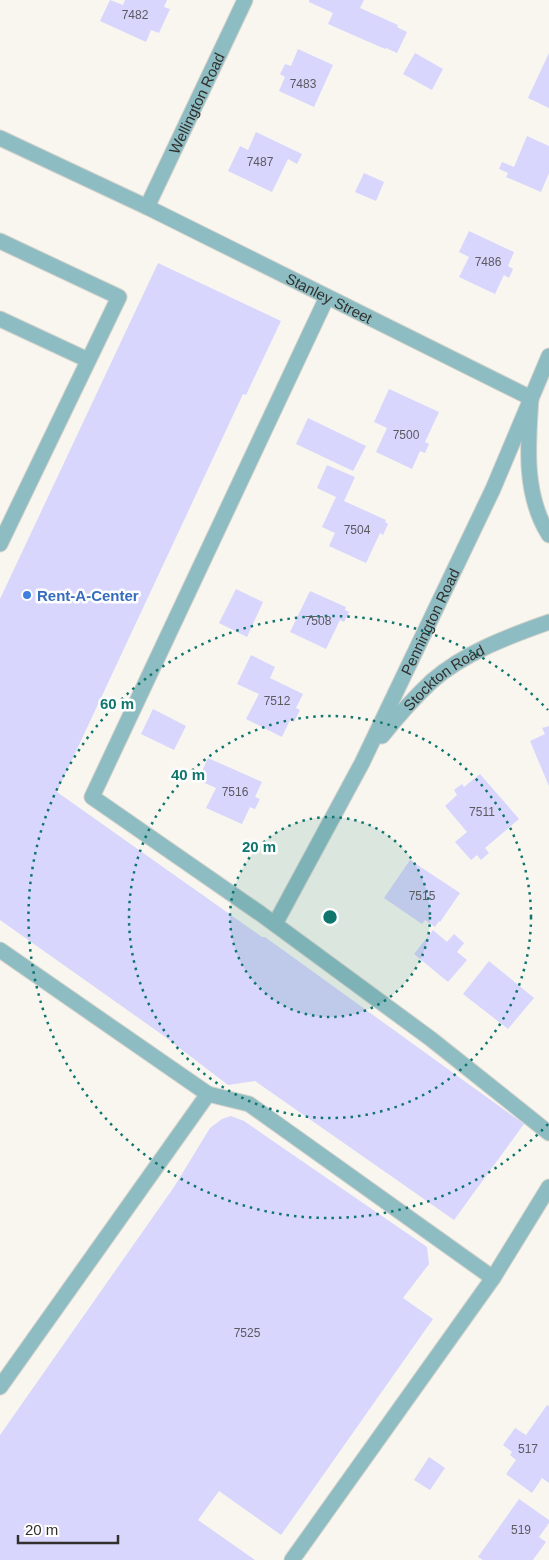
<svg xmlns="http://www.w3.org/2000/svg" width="549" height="1560" viewBox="0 0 549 1560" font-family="Arial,sans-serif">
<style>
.building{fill:#d8d6fd}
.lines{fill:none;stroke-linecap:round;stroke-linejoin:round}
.minor-casing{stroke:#d4d2cc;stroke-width:17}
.minor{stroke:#8dbcc2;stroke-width:15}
.ring{fill:none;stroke:#0f766e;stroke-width:2.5;stroke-dasharray:2.5 5}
.shop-dot{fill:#3f7fe0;stroke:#fff;stroke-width:2}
.labels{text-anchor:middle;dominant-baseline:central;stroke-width:5;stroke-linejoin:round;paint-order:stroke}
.number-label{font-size:12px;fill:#5b5a61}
.street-label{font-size:15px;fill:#31302d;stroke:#fff}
.shop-label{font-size:15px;font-weight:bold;fill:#366cbe;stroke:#fff;text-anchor:start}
.centre{fill:#0f766e;stroke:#fff;stroke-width:2.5}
.ring-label{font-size:15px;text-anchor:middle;font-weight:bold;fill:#0f766e;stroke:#fff;stroke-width:5;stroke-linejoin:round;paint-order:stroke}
</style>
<rect width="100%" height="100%" fill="#f8f6ef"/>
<g class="building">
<path d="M110,0L123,5L125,0H167L164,7L170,9L159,33L151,30L146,42L100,21Z"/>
<path d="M309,0H364L360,8L398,25L397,27L407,32L397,53L386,48L385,49L328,24L333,13L309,2Z"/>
<path d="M298,49L333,65L314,107L279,91L285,77L280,74L285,64L291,66Z"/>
<path d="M415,53L443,69L432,90L403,74Z"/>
<path d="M549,53V108L528,98Z"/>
<path d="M256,132L302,154L297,164L288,159L272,192L228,171L240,146L248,150Z"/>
<path d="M527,136L549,146V173L541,192L506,177L508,173L499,169L502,162L514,167Z"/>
<path d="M364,173L384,182L376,201L355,192Z"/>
<path d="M469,231L514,252L508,266L513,269L509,278L504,275L495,294L459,277L469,257L459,252Z"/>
<path d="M158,263L281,321L246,395L243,394L57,792L262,937H265L524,1124L454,1220L255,1081L228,1085L164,1036L0,920V599Z"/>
<path d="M389,389L439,412L425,442L429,444L425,453L420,451L412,469L376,452L387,428L374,422Z"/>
<path d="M308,418L366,446L353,471L296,444Z"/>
<path d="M327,465L355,477L344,501L386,520L385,522L388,524L383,535L380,533L366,563L329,546L335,533L322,527L336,497L317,488Z"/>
<path d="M236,589L263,602L247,637L219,623Z"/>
<path d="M310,591L346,607L345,610L349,612L344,622L340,620L326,649L290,632Z"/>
<path d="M251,655L275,667L270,678L303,694L296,708L300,710L294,722L290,720L282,737L246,719L259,694L237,684Z"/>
<path d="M153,709L186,726L174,750L141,734Z"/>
<path d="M549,726V786L530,741L545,734L542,728Z"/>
<path d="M208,758L262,782L255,797L260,799L255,809L250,807L242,824L206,808L216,788L198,780Z"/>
<path d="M480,774L519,819L485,848L489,853L481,860L477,855L471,860L455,842L467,832L445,806L457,795L454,790L462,784L464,787Z"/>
<path d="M410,860L460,893L440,922L439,921L435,927L425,920L422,924L384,898Z"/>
<path d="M433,930L447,942L454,934L464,943L457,952L467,960L448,982L414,954Z"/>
<path d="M489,961L534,998L508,1029L463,994Z"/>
<path d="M231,1116L244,1121L427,1247L429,1264L403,1298L433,1319L281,1535L219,1491L198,1520L255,1560H0V1435L174,1187L210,1128L222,1119Z"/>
<path d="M547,1405L549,1406V1483L542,1478L532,1493L506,1474L516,1460L510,1455L512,1452L503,1445L515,1428L526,1435Z"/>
<path d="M429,1457L445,1468L430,1490L414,1480Z"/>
<path d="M519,1499L549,1520V1523L539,1537L546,1542L533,1560H483L478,1557Z"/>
</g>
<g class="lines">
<g class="minor-casing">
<g id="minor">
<path id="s1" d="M0,138L147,207L531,398C528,443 523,494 549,535"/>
<path id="s2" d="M147,207L245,0"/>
<path d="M0,241L119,297L0,544"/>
<path d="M327,297L92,797L261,914L431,1039L549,1133"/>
<path d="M0,319L88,360"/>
<path id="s3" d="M382,736C397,717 414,698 432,681C464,653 509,636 549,622"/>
<path id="s4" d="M275,924L362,763L493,489L549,356"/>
<path d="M0,950L208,1094L249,1104L493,1278"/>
<path d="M0,1387L208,1094"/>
<path d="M292,1560L493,1278L549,1187"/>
</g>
</g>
<use href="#minor" class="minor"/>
</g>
<circle cx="330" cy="917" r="100" fill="#0f766e" fill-opacity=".12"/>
<g class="ring">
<circle cx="330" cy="917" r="100"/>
<circle cx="330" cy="917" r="201"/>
<path d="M548 1124A301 301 0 1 1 548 710"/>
</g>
<circle class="shop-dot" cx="27" cy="595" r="5"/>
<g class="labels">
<g class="number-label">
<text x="135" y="15">7482</text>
<text x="303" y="84">7483</text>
<text x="260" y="162">7487</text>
<text x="488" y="262">7486</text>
<text x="406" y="435">7500</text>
<text x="357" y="530">7504</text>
<text x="318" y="621">7508</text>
<text x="277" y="701">7512</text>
<text x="235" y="792">7516</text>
<text x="482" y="812">7511</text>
<text x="422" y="896">7515</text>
<text x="247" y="1333">7525</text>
<text x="528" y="1449">517</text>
<text x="521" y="1530">519</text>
</g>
<g class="street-label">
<text stroke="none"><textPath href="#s2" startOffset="115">Wellington Road</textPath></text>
<text stroke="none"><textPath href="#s1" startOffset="366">Stanley Street</textPath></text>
<text stroke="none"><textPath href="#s4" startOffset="340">Pennington Road</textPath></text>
<text stroke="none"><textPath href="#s3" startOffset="86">Stockton Road</textPath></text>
</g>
<g class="shop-label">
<text x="37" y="595">Rent-A-Center</text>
</g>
</g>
<circle cx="330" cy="917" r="8" class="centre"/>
<g class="ring-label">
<text x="117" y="709">60 m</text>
<text x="188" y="780">40 m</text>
<text x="259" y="852">20 m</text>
</g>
<path d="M18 1535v8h100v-8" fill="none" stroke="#31302d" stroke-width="2.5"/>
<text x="25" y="1535" font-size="15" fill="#31302d" stroke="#ffffff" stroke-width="4" paint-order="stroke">20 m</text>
</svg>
